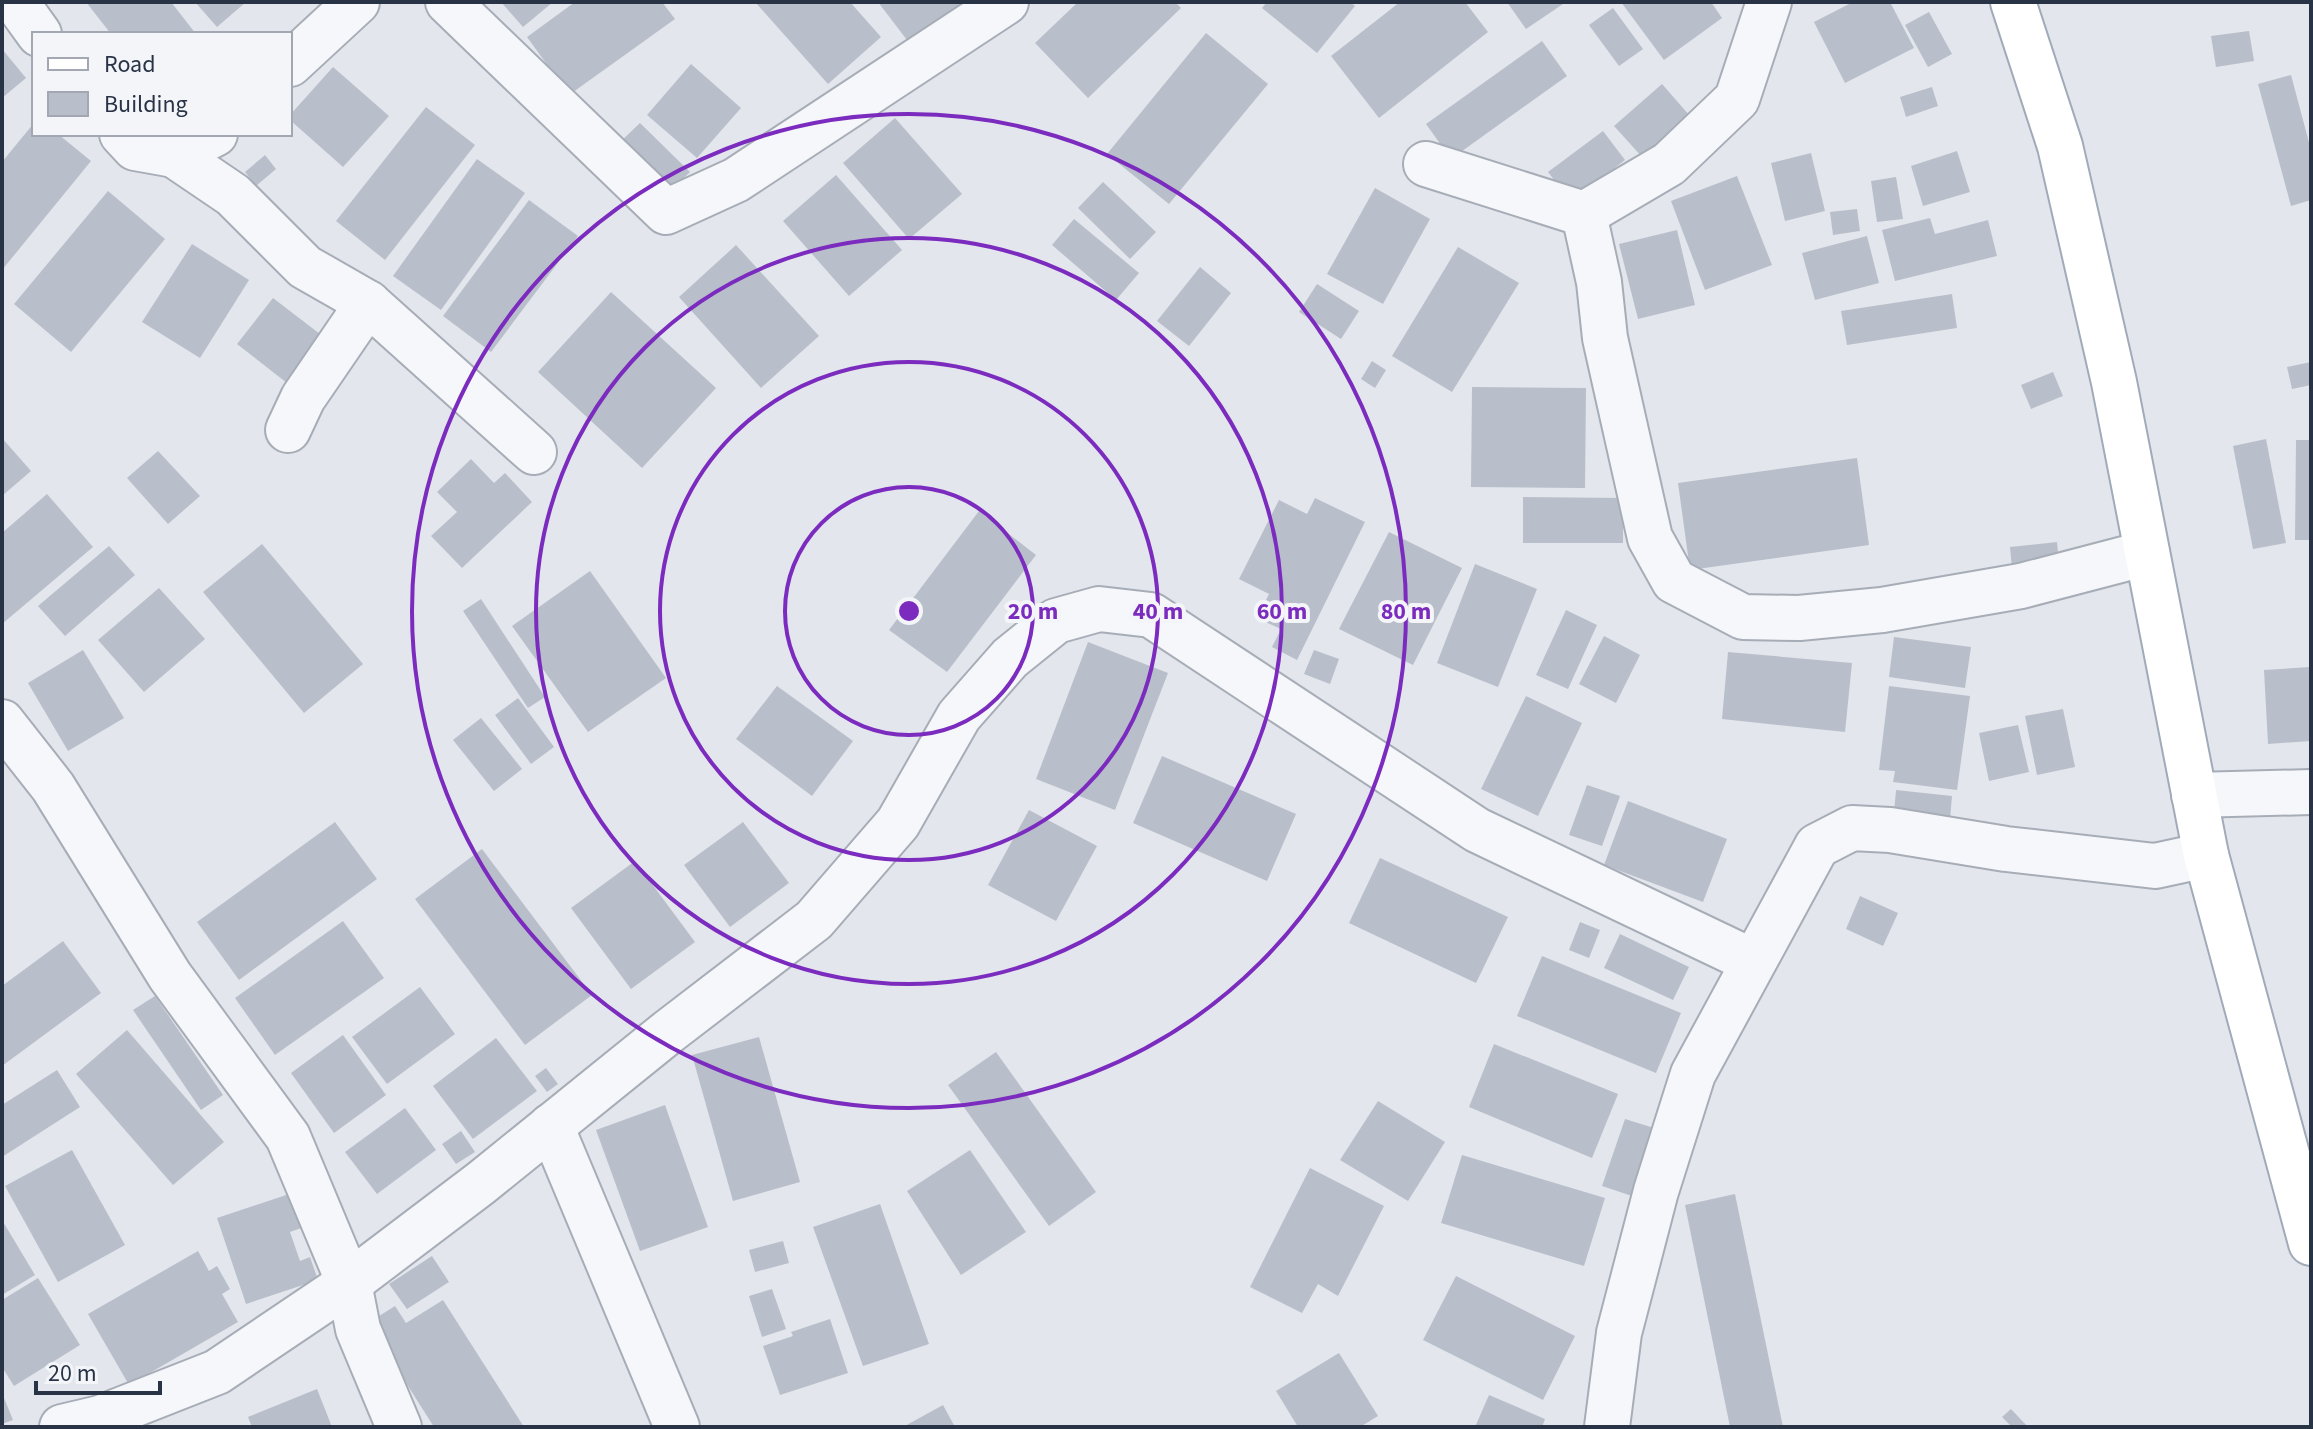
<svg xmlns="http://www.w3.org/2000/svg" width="2313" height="1429" viewBox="0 0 2313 1429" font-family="'Source Sans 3',sans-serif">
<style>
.building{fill:#b9bfca}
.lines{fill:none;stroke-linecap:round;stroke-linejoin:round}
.minor-casing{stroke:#a7adb7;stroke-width:48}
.major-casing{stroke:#a1aab9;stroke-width:48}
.minor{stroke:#f6f7fa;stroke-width:44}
.major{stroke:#fff;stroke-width:44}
.ring{fill:none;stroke:#7b2cbf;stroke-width:4}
.centre{fill:#7b2cbf;stroke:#f3f5f9;stroke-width:4}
.ring-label{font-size:24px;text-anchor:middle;font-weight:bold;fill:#7b2cbf;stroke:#f3f5f9;stroke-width:8;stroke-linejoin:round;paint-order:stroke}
</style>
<rect width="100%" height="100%" fill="#e3e6ec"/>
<g class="building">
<path d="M86,2H171L196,34H111Z"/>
<path d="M195,2H246L217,27Z"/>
<path d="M501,2H553L523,27Z"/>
<path d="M575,2H662L675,19L569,95L527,37Z"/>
<path d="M755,2H850L881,37L828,84Z"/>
<path d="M878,2H966L910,44Z"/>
<path d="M1078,2H1175L1181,8L1088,98L1035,43Z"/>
<path d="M1267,2H1350L1355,6L1317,53L1262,8Z"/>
<path d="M1400,2H1465L1488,32L1379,118L1331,56Z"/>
<path d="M1507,2H1566L1526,29Z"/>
<path d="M1621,2H1711L1722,18L1664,60Z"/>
<path d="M1853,2H1890L1914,48L1845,83L1814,22Z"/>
<path d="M1613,8L1643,49L1619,66L1589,25Z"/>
<path d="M1929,12L1952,54L1928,67L1905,25Z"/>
<path d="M2249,31L2254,61L2216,67L2211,36Z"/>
<path d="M1206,33L1268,84L1169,204L1107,154Z"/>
<path d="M1542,41L1567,76L1451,159L1426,124Z"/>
<path d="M2,49L26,78L2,98Z"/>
<path d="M691,64L741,108L697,158L647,115Z"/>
<path d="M333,67L389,116L343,167L290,120V115Z"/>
<path d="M2291,75L2311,150V200L2291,206L2258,84Z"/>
<path d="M1662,84L1690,116L1643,158L1614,126Z"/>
<path d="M1932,87L1938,106L1906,117L1900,97Z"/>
<path d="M426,107L475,145L385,260L336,221Z"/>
<path d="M895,118L962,194L909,239L843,163Z"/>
<path d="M34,123V134H58L91,161L2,270V162Z"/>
<path d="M640,123L690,172L664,197L614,148Z"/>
<path d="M1603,131L1625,160L1571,202L1548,172Z"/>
<path d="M1957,151L1970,192L1923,206L1911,166Z"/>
<path d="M1811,153L1825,211L1785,221L1771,163Z"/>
<path d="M265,155L276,169L256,186L245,172Z"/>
<path d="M477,159L525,193L441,310L393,276Z"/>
<path d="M836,175L902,250L849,296L783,221Z"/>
<path d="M1737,176L1772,265L1705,290L1671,201Z"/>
<path d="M1896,177L1903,219L1877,222L1871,181Z"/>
<path d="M1103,182L1156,232L1130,259L1078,208Z"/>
<path d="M1375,188L1430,219L1383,304L1327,274Z"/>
<path d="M108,191L165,239L71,352L14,304Z"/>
<path d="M529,200L578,236L491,352L443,316Z"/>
<path d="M1857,209L1860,231L1833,235L1830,212Z"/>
<path d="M1930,218L1935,234L1988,220L1997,256L1895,281L1882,230Z"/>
<path d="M1074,219L1139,273L1116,300L1052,245Z"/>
<path d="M1677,230L1695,305L1638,319L1619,244Z"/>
<path d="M1867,236L1879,283L1815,300L1802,253Z"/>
<path d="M192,244L249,280L200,358L142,322Z"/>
<path d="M736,245L819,336L761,388L679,297Z"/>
<path d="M1458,247L1519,283L1452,392L1392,356Z"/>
<path d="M1200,267L1231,293L1189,346L1157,321Z"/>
<path d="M1317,284L1359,311L1341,339L1299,312Z"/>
<path d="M611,292L716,388L642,468L538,372Z"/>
<path d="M1952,294L1957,328L1847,345L1841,311Z"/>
<path d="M273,298L337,347L301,394L237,344Z"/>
<path d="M1372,361L1386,370L1375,388L1361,379Z"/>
<path d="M2311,362V385L2292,389L2287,367Z"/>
<path d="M2053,372L2063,396L2031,409L2021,385Z"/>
<path d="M1472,387L1586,388L1585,488L1471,487Z"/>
<path d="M2,438L31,471L2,496Z"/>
<path d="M2266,439L2286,543L2253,549L2233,446Z"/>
<path d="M2296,440H2311V540H2295Z"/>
<path d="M158,451L200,496L168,524L127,478Z"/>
<path d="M1857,458L1869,545L1690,570L1678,483Z"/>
<path d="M471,459L494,483L505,473L532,502L462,568L431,536L457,512L437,492Z"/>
<path d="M47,494L93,547L2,624V533Z"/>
<path d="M1523,497L1623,498V543H1523Z"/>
<path d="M1315,498L1365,522L1297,660L1272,647L1281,629L1257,618L1269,594L1239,579L1279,500L1307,514Z"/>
<path d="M979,511L1036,555L947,672L889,630Z"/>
<path d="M1389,532L1462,568L1413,665L1339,629Z"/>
<path d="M2057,542L2059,564L2012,569L2010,547Z"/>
<path d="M262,544L363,664L304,713L203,592Z"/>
<path d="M109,546L135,575L65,636L38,606Z"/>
<path d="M1475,564L1537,589L1498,687L1437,663Z"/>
<path d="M590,571L666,678L588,732L512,626Z"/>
<path d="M159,588L205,639L144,692L98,640Z"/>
<path d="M481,599L545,697L528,708L463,611Z"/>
<path d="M1566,610L1597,625L1568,689L1536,675Z"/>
<path d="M1604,636L1640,655L1616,703L1579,684Z"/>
<path d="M1894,637L1971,647L1965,688L1889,677Z"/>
<path d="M1088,642L1168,673L1115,810L1036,779Z"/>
<path d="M83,650L124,718L68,751L28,683Z"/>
<path d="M1314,650L1339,659L1330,684L1304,674Z"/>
<path d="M1728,652L1852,663L1845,732L1722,719Z"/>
<path d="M2311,667V741L2268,744L2264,670Z"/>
<path d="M777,686L853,741L812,796L736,739Z"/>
<path d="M1889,686L1970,696L1957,790L1893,782L1895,771L1879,770Z"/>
<path d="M1526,696L1582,723L1538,816L1481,789Z"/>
<path d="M518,698L554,747L531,764L495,715Z"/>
<path d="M2063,709L2075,767L2037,775L2025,716Z"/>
<path d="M481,718L522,769L494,791L453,740Z"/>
<path d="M2018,725L2029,772L1989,781L1979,733Z"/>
<path d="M1162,756L1296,814L1267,881L1133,823Z"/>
<path d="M1587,785L1620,796L1602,846L1569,835Z"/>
<path d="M1896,790L1952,796L1949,831L1893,825Z"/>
<path d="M1628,801L1727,839L1703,902L1604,865Z"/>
<path d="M1029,810L1097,846L1056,921L988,885Z"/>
<path d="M335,822L377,879L239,980L197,922Z"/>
<path d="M743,822L789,883L730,927L684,865Z"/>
<path d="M482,849L592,995L525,1045L415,899Z"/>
<path d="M1380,858L1508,917L1476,983L1349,923Z"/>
<path d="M635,861L695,942L631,989L571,908Z"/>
<path d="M1860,896L1898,913L1883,946L1846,929Z"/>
<path d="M343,921L384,978L275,1055L235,998Z"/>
<path d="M1580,922L1600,930L1589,958L1569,950Z"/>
<path d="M1620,934L1689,967L1673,1000L1604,968Z"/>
<path d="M63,941L101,993L2,1066V986Z"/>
<path d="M1542,956L1681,1013L1656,1073L1517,1016Z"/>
<path d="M420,987L455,1034L387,1084L352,1037Z"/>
<path d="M155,996L223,1095L201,1110L133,1010Z"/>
<path d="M127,1030L224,1142L173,1185L76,1074Z"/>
<path d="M343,1035L386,1095L334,1133L291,1073Z"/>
<path d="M759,1037L800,1182L733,1201L692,1055Z"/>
<path d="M496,1038L537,1091L473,1139L433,1086Z"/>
<path d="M1494,1044L1618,1094L1592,1158L1469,1107Z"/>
<path d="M996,1052L1096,1192L1049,1226L948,1085Z"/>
<path d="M546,1068L558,1084L547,1092L535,1076Z"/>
<path d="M57,1070L80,1107L2,1157V1105Z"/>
<path d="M1378,1101L1445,1142L1408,1201L1340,1160Z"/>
<path d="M665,1105L708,1227L640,1251L596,1130Z"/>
<path d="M405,1108L436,1150L377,1194L345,1152Z"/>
<path d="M1625,1119L1654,1128L1632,1196L1602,1186Z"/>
<path d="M461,1131L475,1152L456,1164L442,1144Z"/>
<path d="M72,1150L125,1245L58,1282L5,1186Z"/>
<path d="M970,1150L1026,1232L961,1275L907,1191Z"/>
<path d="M1462,1155L1605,1198L1584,1266L1441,1223Z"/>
<path d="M1310,1168L1384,1206L1338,1296L1318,1284L1302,1313L1250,1287Z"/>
<path d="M292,1193L304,1227L290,1232L300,1261L310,1257L318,1280L246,1304L217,1218Z"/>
<path d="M1735,1194L1783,1427H1730L1685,1205Z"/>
<path d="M880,1204L929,1344L863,1366L813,1227Z"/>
<path d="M2,1220L35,1275L2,1295Z"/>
<path d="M783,1241L789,1263L755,1272L749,1250Z"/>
<path d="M198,1251L209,1271L217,1266L230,1289L222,1294L238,1322L129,1385L88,1314Z"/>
<path d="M432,1256L449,1282L407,1309L389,1284Z"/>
<path d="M1456,1276L1575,1336L1543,1400L1423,1340Z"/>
<path d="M38,1278L80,1345L14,1386L2,1367V1300Z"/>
<path d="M772,1289L786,1329L762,1337L749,1296Z"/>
<path d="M443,1300L524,1427H434L368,1323L395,1306L406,1323Z"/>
<path d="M830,1319L848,1373L780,1395L763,1346L793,1336L791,1332Z"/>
<path d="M1339,1353L1378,1416L1360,1427H1298L1276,1391Z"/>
<path d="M317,1389L332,1427H252L248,1417Z"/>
<path d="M2,1393L13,1420L2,1424Z"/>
<path d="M1489,1395L1545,1419L1542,1427H1475Z"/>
<path d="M943,1405L955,1427H903Z"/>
<path d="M2011,1409L2028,1427H2012L2002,1417Z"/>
</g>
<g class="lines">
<g class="minor-casing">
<g id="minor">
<path d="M16,2L39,34"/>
<path d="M448,2L666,212L736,180L1006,2"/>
<path d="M290,64L357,2"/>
<path d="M122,134L135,148L174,155L215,134"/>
<path d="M174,155L233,195L305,267L368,303L534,452"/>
<path d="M1426,164L1584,214L1669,164L1737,99L1769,2"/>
<path d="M1584,214L1599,282L1605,338L1650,538L1674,581L1743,617L1799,618L1882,610L2021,586L2147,553"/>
<path d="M288,430L303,398L368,303"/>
<path d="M2,722L53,787L170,976L288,1137L349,1283L358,1329L399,1427"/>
<path d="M2194,795L2311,792"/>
<path d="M551,1126L677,1427"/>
<path d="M62,1427L100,1418L217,1372L349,1283L481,1183L668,1032L814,920L898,823L959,716L1010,658L1056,621L1099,609L1151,615L1477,830L1752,961"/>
<path d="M1607,1427L1619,1333L1656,1191L1693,1074L1817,846L1852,828L1890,830L2006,849L2155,866L2206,855"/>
</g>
</g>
<g class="major-casing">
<path id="major" d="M2013,2L2060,146L2114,382L2206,855L2311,1243"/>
</g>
<use href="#minor" class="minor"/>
<use href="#major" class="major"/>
</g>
<g class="ring">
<circle cx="909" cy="611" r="124"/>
<circle cx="909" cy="611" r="249"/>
<circle cx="909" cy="611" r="373"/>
<circle cx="909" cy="611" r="497"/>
</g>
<circle cx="909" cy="611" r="12" class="centre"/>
<g class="ring-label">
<text x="1033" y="619">20 m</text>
<text x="1158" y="619">40 m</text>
<text x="1282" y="619">60 m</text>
<text x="1406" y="619">80 m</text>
</g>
<rect width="2313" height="1429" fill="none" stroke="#293346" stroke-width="8"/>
<rect x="32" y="32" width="260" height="104" fill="#f3f5f9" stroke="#a2a7b1" stroke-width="2"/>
<rect x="48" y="58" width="40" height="12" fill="#ffffff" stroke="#a2a7b1" stroke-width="2"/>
<text x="104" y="72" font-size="24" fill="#293346">Road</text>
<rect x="48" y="92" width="40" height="24" fill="#b9bfca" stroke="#a2a7b1" stroke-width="2"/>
<text x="104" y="112" font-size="24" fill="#293346">Building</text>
<path d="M36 1381v12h124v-12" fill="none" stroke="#293346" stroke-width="4"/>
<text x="48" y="1381" font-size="24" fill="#293346" stroke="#f3f5f9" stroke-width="6" paint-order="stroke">20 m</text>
</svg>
